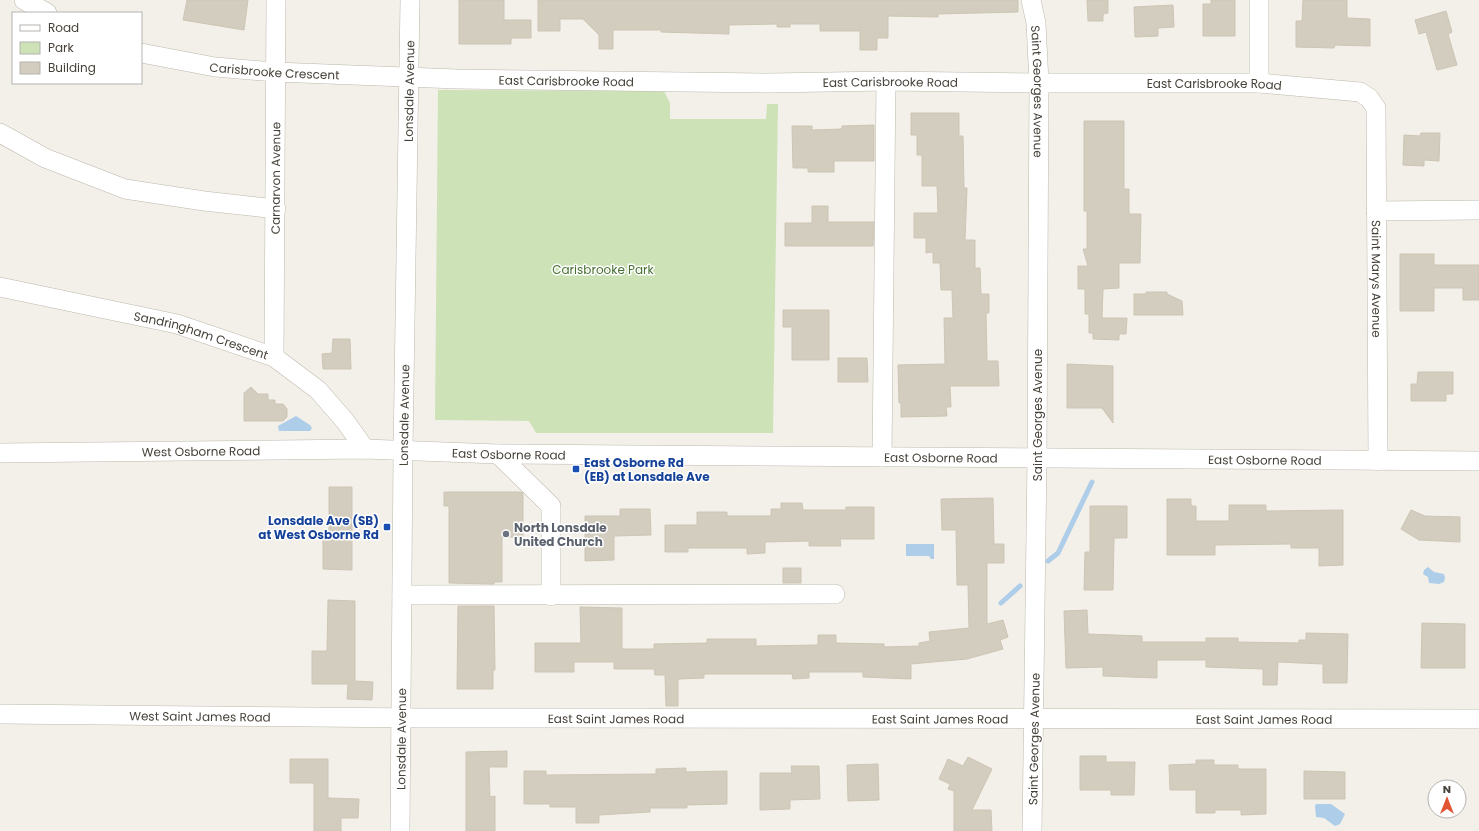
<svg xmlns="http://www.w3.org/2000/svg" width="1479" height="831" viewBox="0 0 1479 831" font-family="Poppins,sans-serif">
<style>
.green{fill:#cde2b7}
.water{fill:#adcde8}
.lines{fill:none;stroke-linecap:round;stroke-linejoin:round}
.stream{stroke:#adcde8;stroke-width:5}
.building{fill:#d3cdc0;stroke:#cdc5b4}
.minor-casing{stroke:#bdb8ad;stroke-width:20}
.minor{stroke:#fff;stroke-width:19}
.transit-dot{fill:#1a4fb4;stroke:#fff;stroke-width:1.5}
.worship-dot{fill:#6b7280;stroke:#fff;stroke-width:1.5}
.labels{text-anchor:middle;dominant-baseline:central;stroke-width:3;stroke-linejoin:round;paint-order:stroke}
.street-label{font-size:12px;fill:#464139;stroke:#fff}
.park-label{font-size:12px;fill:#477132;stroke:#fff}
.transit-label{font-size:12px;font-weight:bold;fill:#164399;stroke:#fff;text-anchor:start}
.worship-label{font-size:12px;font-weight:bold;fill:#5b616d;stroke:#fff;text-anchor:start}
</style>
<rect width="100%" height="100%" fill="#f3f0ea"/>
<path class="green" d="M438,90L664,91L670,103V119H766L767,104H778L773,433H536L529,421L435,420Z"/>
<g class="water">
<path d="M296,416L310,425L312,428L310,431H279L278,426Z"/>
<path d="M906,544H934V559H931L929,556H906Z"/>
<path d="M1428,567L1434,572L1444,574L1445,578L1444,582L1439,584L1429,583L1428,577L1423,574L1424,570Z"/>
<path d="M1316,804H1331L1345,814L1340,824L1335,826L1324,818L1316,817L1315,806Z"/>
</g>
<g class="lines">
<g class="stream">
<path d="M1048,561L1058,553L1092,482"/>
<path d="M1001,603L1020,586"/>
</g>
</g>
<g class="building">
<path d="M187,0H248L244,30L183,20Z"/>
<path d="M459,0H504V20H531V38H511V44H459Z"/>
<path d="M538,0H1018V12L938,14V17L888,16V38H877V50H860V31H820V24H790V27H777V24L729,25V34L661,32V30H613V49H599V35L583,19H560V31H538Z"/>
<path d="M1087,0H1108V13L1103,14V21H1088Z"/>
<path d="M1211,0H1235V36H1203V4H1211Z"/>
<path d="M1303,0H1347V18L1370,19V46L1335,45L1334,48L1296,47V21H1302Z"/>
<path d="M1173,5L1174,27L1158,28V36L1135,37L1134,7Z"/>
<path d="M1446,11L1452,32L1448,34L1457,65L1437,70L1426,32L1419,34L1415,20Z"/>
<path d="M911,113H959V136H963L964,188H967L965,240H975V268H980L981,294H989V313H986L987,361H998L999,386H950L951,407H946L947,416L901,417V403H899L898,365L945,364L944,318H953L952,290H941L940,263H933V252L926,253V238H914V213H938L937,186H922V155H917V135H911Z"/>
<path d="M1084,121H1124V189H1129V214H1141L1140,263H1119V288L1103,289L1102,318H1127L1126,334H1119V340L1093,339V333H1089V314H1085V289H1078V266H1088L1083,249H1087V211H1084Z"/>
<path d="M874,125V161H834V172H808V168H793L792,126H812V130L842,129V126Z"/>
<path d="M1421,133H1440L1439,161L1424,160V166L1403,165L1404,135L1420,136Z"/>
<path d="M812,206H828V222H874L873,246H785V223H812Z"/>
<path d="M1400,254H1434V265H1479V300H1463V288H1434V311H1400Z"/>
<path d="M1146,292H1167V294L1182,301L1183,315H1134V294H1146Z"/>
<path d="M783,310H829V360H792V327H783Z"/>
<path d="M333,339H350L351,369H323L322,354L332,353Z"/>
<path d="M838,358H867L868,382H838Z"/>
<path d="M1067,364L1113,366V423L1102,408H1067Z"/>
<path d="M1418,372H1453V394H1446V401H1411V384H1417Z"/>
<path d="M251,387L258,394H268V400H275V404H283L287,409V417L283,421H244V393Z"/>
<path d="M329,487H352V570L323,569V534H329Z"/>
<path d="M444,492H521L523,493V537H502V582H494V584L449,583V506H444Z"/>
<path d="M993,498L994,544H1004V563H987V624L1003,620L1008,637L1000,640L1003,649L967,659L911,664V679L863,677V672H809V678L793,679L792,674H704V678L678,679V706H666L665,675H655L654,669H614V662H574V672H535V643H581L580,607L622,608V649H654V644L707,643V639H756V646L818,645V635H836V643L884,644V647L919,646V643L930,641L929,632L969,628L968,585H957L956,530H942L941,499Z"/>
<path d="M1167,499H1191V506H1196V521H1229V505H1266V511L1343,510V565L1319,566V548H1291V544L1215,545V555H1167Z"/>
<path d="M781,503H802L803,510H846V507H874V539H840L841,546H809V541L765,542V553L747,554V548H688V552H665V525H697V512H727V516H771V509H781Z"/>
<path d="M1090,506H1127V538H1114L1113,590H1084L1085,552H1090Z"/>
<path d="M620,509H650L651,535L614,536V560L585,561V516H620Z"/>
<path d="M1411,510L1425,516L1460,517V542L1419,540L1401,529Z"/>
<rect x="783" y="568" width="18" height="15"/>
<path d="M328,600L355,601V681L373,682L372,700L347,699L348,684H312V651H327Z"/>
<path d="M458,606H494L495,670H493V689H457Z"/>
<path d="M1087,610L1088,634L1142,636V642H1206V638H1238V642L1299,643V640H1306V633L1348,634L1347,683H1323V664L1278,662L1277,685H1263V669L1206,667V660H1157V678L1103,676V667L1066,668L1064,611Z"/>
<path d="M1422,623L1465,624V668H1421Z"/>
<path d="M507,751V767H489L490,797L495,796V831H466V752Z"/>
<path d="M1080,756H1106V762H1135L1134,795H1111V790H1080Z"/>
<path d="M968,757L992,769L972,810H991L992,831H954V791L948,789L950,784L939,779L948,759L963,766Z"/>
<path d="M290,759H328V798L359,799L358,818H341V831H314V783H290Z"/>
<path d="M1196,760H1214V765H1238V769H1266V814L1241,815V810H1215V813H1196V790H1170L1169,765L1196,764Z"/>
<path d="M878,764L879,800L848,801L847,765Z"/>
<path d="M791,766H819L820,799L790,800V809L760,810V773H792Z"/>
<path d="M686,768V772L727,771V804L687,805V808H650V812L599,815V823H576V807H550V804H524V771H546V775L656,774V769Z"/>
<path d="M1304,771L1345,772V799H1304Z"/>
</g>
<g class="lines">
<g class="minor-casing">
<g id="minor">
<path d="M24,0L47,13"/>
<path id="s1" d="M1031,0L1036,23L1039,83L1037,458L1032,831"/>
<path id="s2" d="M141,53L215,67L275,72L457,79L769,83L886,81L1039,83H1259L1360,92L1369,98L1376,108L1378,461"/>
<path d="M1259,83V0"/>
<path d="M0,133L45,158L125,189L204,201L276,209"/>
<path d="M1376,211L1479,210"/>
<path id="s3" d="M0,287L177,324L274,357L318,390L345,421L365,449"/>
<path id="s4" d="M274,357L276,0"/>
<path id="s5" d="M0,453L365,449L498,454L1479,461"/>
<path d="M498,454L551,506V596"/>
<path d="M882,457L886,81"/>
<path d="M402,595L835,594"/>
<path id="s6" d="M0,714L422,718L1479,719"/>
<path id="s7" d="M400,831L403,451L410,0"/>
</g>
</g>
<use href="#minor" class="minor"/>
</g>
<g class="transit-dot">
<rect x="572" y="465" width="8" height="8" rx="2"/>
<rect x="383" y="523" width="8" height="8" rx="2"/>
</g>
<circle class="worship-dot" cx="506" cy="534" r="4"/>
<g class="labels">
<g class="street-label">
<text stroke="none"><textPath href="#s2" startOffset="135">Carisbrooke Crescent</textPath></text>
<text stroke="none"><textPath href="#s2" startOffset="427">East Carisbrooke Road</textPath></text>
<text stroke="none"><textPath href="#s2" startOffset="751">East Carisbrooke Road</textPath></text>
<text stroke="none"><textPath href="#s2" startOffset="1075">East Carisbrooke Road</textPath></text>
<text stroke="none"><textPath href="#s1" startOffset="92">Saint Georges Avenue</textPath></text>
<text stroke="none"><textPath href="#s7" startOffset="740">Lonsdale Avenue</textPath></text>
<text stroke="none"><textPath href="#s4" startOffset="179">Carnarvon Avenue</textPath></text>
<text stroke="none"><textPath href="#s2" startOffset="1415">Saint Marys Avenue</textPath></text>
<text stroke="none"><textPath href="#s3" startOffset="207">Sandringham Crescent</textPath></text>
<text stroke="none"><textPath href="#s7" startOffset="416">Lonsdale Avenue</textPath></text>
<text transform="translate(1037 415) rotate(-90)">Saint Georges Avenue</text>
<text stroke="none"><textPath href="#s5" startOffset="201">West Osborne Road</textPath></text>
<text stroke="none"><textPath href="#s5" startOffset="509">East Osborne Road</textPath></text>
<text stroke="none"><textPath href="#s5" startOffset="941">East Osborne Road</textPath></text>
<text stroke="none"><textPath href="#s5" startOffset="1265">East Osborne Road</textPath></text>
<text stroke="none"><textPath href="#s6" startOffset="200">West Saint James Road</textPath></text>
<text stroke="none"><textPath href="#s6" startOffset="616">East Saint James Road</textPath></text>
<text stroke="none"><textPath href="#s6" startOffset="940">East Saint James Road</textPath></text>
<text stroke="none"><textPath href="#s6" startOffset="1264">East Saint James Road</textPath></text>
<text stroke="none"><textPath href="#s7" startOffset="92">Lonsdale Avenue</textPath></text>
<text transform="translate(1034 739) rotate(-89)">Saint Georges Avenue</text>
</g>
<g class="park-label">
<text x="603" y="269">Carisbrooke Park</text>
</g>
<g class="transit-label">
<text x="584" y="462">East Osborne Rd<tspan x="584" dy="14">(EB) at Lonsdale Ave</tspan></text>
<text x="379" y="520" text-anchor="end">Lonsdale Ave (SB)<tspan x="379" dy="14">at West Osborne Rd</tspan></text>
</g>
<g class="worship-label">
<text x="514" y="527">North Lonsdale<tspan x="514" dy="14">United Church</tspan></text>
</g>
</g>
<rect x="12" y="12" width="130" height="72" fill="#ffffff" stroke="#b5b3b0"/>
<rect x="20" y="25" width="20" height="6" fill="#ffffff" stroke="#b5b3b0"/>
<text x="48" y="32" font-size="12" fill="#464139">Road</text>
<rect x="20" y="42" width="20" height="12" fill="#cde2b7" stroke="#b5b3b0"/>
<text x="48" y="52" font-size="12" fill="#464139">Park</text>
<rect x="20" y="62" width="20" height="12" fill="#d3cdc0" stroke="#b5b3b0"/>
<text x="48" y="72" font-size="12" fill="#464139">Building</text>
<g transform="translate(1447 799)"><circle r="19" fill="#ffffff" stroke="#b5b3b0"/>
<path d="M0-3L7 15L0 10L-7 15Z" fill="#e25532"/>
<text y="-6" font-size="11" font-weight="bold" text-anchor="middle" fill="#464139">N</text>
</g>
</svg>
